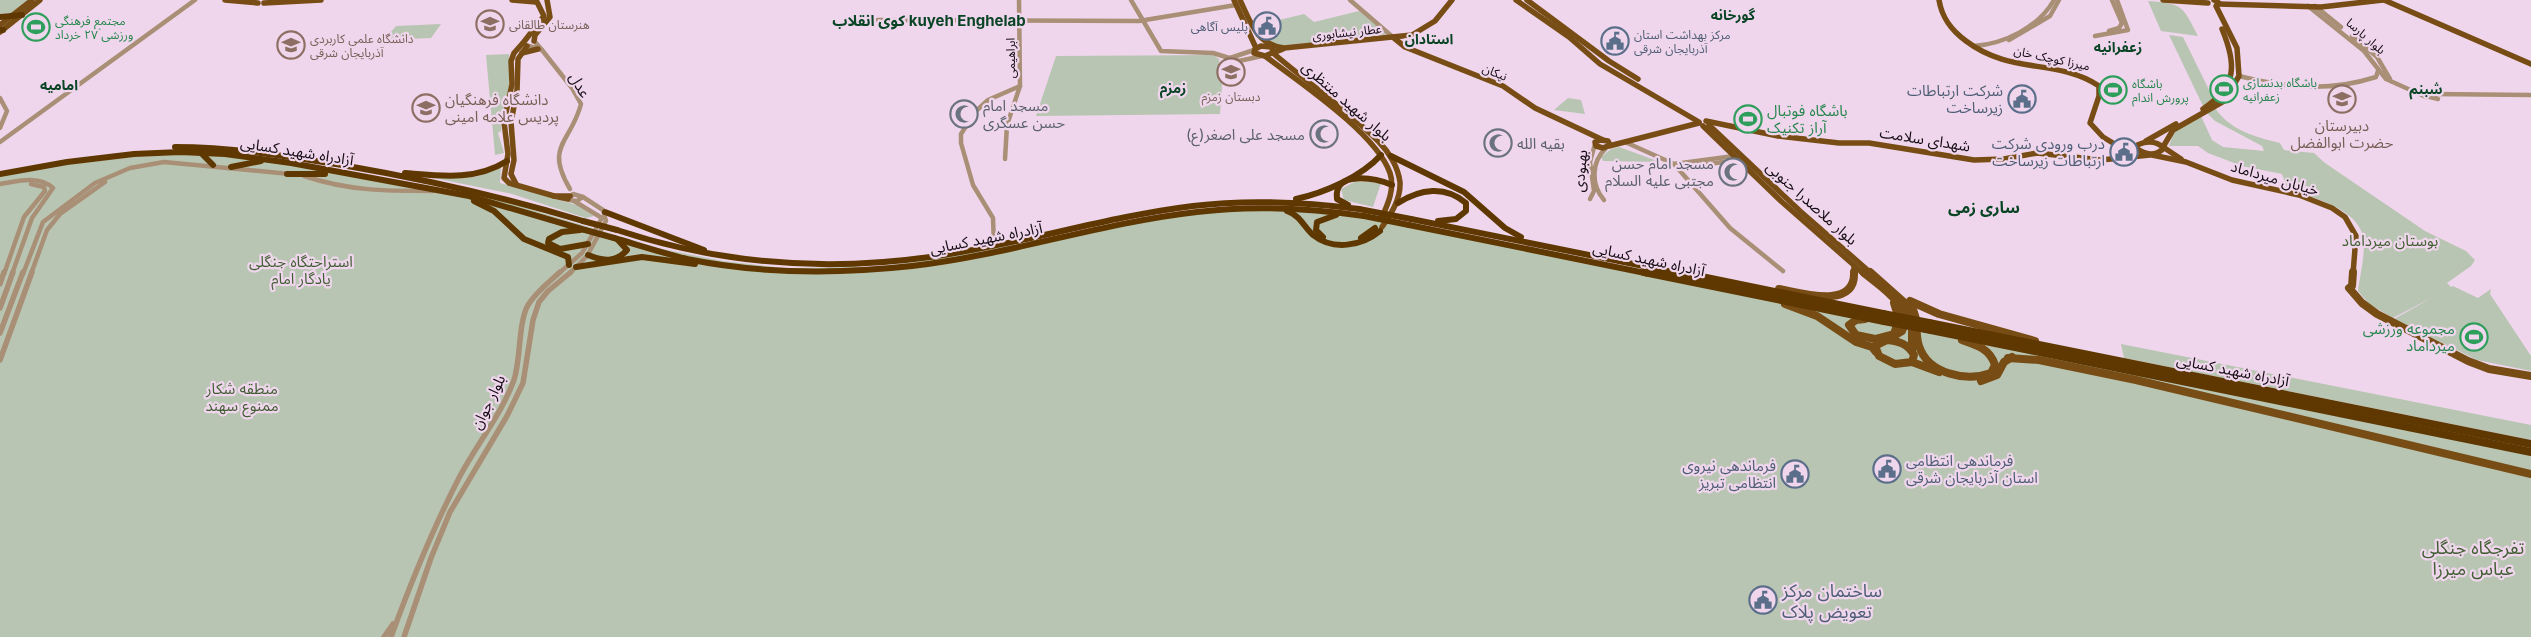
<svg xmlns="http://www.w3.org/2000/svg" width="2531" height="637" viewBox="0 0 2531 637" font-family="Inter,'Noto Sans Arabic',sans-serif">
<style>
.green{fill:#b9c5b3}
.lines{fill:none;stroke-linecap:round;stroke-linejoin:round}
.minor-far1{stroke:#a88f75;stroke-width:4.5}
.minor{stroke:#a88f75;stroke-width:5.5}
.major-far1{stroke:#774d15;stroke-width:5.5}
.major{stroke:#774d15;stroke-width:8}
.highway-far1{stroke:#5e3800;stroke-width:6}
.highway{stroke:#5e3800;stroke-width:8}
.highway-bridge-far1{stroke:#5e3800;stroke-width:6}
.highway-bridge{stroke:#5e3800;stroke-width:8}
.labels{text-anchor:middle;dominant-baseline:central;stroke-width:4.5;stroke-linejoin:round;paint-order:stroke}
.far-leisure-label{font-size:12px;fill:#27864d;stroke:#efd6ec;text-anchor:start}
.far-education-label{font-size:12px;fill:#785e54;stroke:#efd6ec;text-anchor:start}
.far-service-label{font-size:12px;fill:#4e5e75;stroke:#efd6ec;text-anchor:end}
.far-street-label{font-size:12px;fill:#140b13;stroke:#efd6ec}
.far-neighbourhood-label{font-size:14px;font-weight:bold;fill:#094425;stroke:#efd6ec}
.far-quarter-label{font-size:15px;font-weight:bold;fill:#094425;stroke:#efd6ec}
.street-label{font-size:15px;fill:#140b13;stroke:#efd6ec}
.service-label{font-size:15px;fill:#4e5e75;stroke:#efd6ec;text-anchor:end}
.education-label{font-size:15px;fill:#785e54;stroke:#efd6ec;text-anchor:start}
.worship-label{font-size:15px;fill:#5b616d;stroke:#efd6ec;text-anchor:start}
.leisure-label{font-size:15px;fill:#27864d;stroke:#efd6ec;text-anchor:start}
.park-label{font-size:15px;fill:#425f34;stroke:#efd6ec}
.neighbourhood-label{font-size:16px;font-weight:bold;fill:#094425;stroke:#efd6ec}
.near-park-label{font-size:18px;fill:#425f34;stroke:#efd6ec}
.near-service-label{font-size:18px;fill:#4e5e75;stroke:#efd6ec;text-anchor:start}
</style>
<rect width="100%" height="100%" fill="#efd6ec"/>
<g class="green">
<path d="M0,0H28L11,13L0,14Z"/>
<path d="M2148,1C2183,4 2182,5 2198,36L2161,31Z"/>
<path d="M1359,11L1387,34L1383,36L1277,46L1267,42L1261,30L1276,26L1271,22L1304,14L1314,22Z"/>
<path d="M441,24L431,38L384,40L396,26Z"/>
<path d="M2169,35L2183,37L2213,98L2203,106Z"/>
<path d="M509,54V86L502,120L501,131L498,133L504,153L495,155L486,55Z"/>
<path d="M1213,55L1219,59L1222,86L1220,114L1036,116L1056,56Z"/>
<path d="M1568,98L1581,100L1585,114L1554,110Z"/>
<path d="M2215,108C2230,130 2255,137 2280,143L2284,150L2314,153L2325,163L2425,231L2466,251L2475,260L2471,266L2447,283L2451,287L2453,286L2478,298L2491,289L2490,294L2531,356V371L2477,360L2394,319L2435,296L2393,318L2369,304L2358,291C2360,274 2367,250 2362,233C2354,208 2311,196 2288,190L2282,174L2242,166L2208,153L2198,146H2169L2175,129L2201,116L2212,140L2223,147L2264,151L2262,146L2215,121L2207,113Z"/>
<path d="M1619,147L1660,162L1603,161L1601,157L1611,149Z"/>
<path d="M196,150L493,198L662,249L723,261L783,268L876,267L914,262L1240,206L1370,215L2531,447V637H0V172Z"/>
<path d="M501,167L500,183L577,205L594,216L586,218L512,194L419,175L475,177Z"/>
<path d="M1356,181L1381,183L1373,207L1344,200L1341,189Z"/>
<path d="M2121,344L2531,425V440L2124,358Z"/>
</g>
<g class="lines">
<g class="minor-far1">
<path d="M1131,0L1161,51L1213,53L1239,61L1262,56"/>
<path d="M1350,0L1394,38"/>
<path d="M2308,6L2364,51L2386,79L2426,97"/>
<path d="M2315,6L2341,27"/>
<path d="M878,20L1139,21L1236,5"/>
<path d="M2109,31L2119,28L2122,23L2112,0"/>
<path d="M2095,36L2128,30L2117,0"/>
<path d="M2352,36L2377,57L2390,79"/>
<path d="M2009,40L2050,16L2059,0"/>
<path d="M529,46L542,50L536,43"/>
<path d="M1974,46C2004,44 2039,27 2054,0"/>
<path d="M542,50L572,88L581,104C571,143 544,145 570,189"/>
<path d="M1230,58L1254,50"/>
<path d="M2239,76C2286,88 2329,92 2376,77L2378,71"/>
<path d="M2429,94L2438,99L2426,96Z"/>
<path d="M2431,94L2531,95"/>
<path d="M0,98L7,111L0,128"/>
<path d="M0,142L195,0"/>
<path d="M1625,142L1674,164L1730,228L1783,271"/>
<path d="M1005,159L1007,125L1020,86L1019,0"/>
<path d="M1674,164L1734,156"/>
<path d="M1679,168L1738,160"/>
<path d="M304,176C349,191 386,191 433,191"/>
<path d="M0,184C17,181 39,175 53,188L32,218L12,274"/>
<path d="M573,194L583,197L577,201L569,200Z"/>
<path d="M1590,199L1594,191L1590,162L1595,144"/>
<path d="M1604,200C1591,185 1591,162 1606,148"/>
<path d="M994,245L993,218L973,185L961,143V134L976,111L988,100L1020,86"/>
<path d="M4,274L24,217L45,191L44,187L31,184"/>
<path d="M23,274L43,222L95,183L130,168L164,162L290,174"/>
<path d="M31,274L47,230L60,214L105,182"/>
<path d="M558,274L582,253L602,218L574,201"/>
<path d="M569,274L587,256L606,221L603,210L583,197"/>
</g>
<g class="minor">
<path d="M0,284L4,272"/>
<path d="M0,308L13,272"/>
<path d="M0,333L23,272"/>
<path d="M0,360L32,272"/>
<path d="M384,637L393,624"/>
<path d="M391,637C411,582 433,528 460,476C477,444 501,415 514,380C521,359 518,323 528,305C536,292 548,283 560,272"/>
<path d="M404,637L431,558L450,512L507,416L523,383L533,320L539,302L548,291L571,272"/>
</g>
<g class="major-far1">
<path d="M225,0L258,3"/>
<path d="M512,0L536,2"/>
<path d="M1234,0L1256,48"/>
<path d="M1240,0C1251,23 1256,44 1284,48L1412,35L1435,21L1452,0"/>
<path d="M1516,0L1569,37L1600,64L1699,122"/>
<path d="M1527,0L1609,61L1638,79"/>
<path d="M1939,0C1942,18 1951,30 1966,41C2011,75 2056,58 2099,86V96L2090,123L2103,137L2126,151"/>
<path d="M2163,0L2208,3"/>
<path d="M2384,0L2531,64"/>
<path d="M264,3L321,0"/>
<path d="M2218,4L2321,7L2383,0"/>
<path d="M0,25L32,0"/>
<path d="M0,32L40,0"/>
<path d="M1394,38L1405,47L1503,86L1535,108L1603,140"/>
<path d="M534,41L535,35L550,17L547,0"/>
<path d="M523,43L544,16L537,2"/>
<path d="M522,44L514,53L511,61L512,84L504,122L508,154L504,178L509,183L554,196"/>
<path d="M1261,46L1271,47L1274,52L1265,56L1254,53L1255,49Z"/>
<path d="M1283,49L1273,53C1307,82 1347,110 1379,142C1389,152 1398,167 1400,182C1401,199 1391,214 1382,227"/>
<path d="M522,53L538,49"/>
<path d="M1265,56C1299,82 1376,133 1390,173C1395,188 1388,204 1382,217"/>
<path d="M2203,109C2237,86 2237,65 2222,29"/>
<path d="M1706,121L1778,136L1839,143H1869L1974,160L2004,159L2037,153L2101,160L2150,155"/>
<path d="M1709,125L1800,211L1872,274"/>
<path d="M1703,126L1782,202L1864,274"/>
<path d="M1601,140L1608,141L1610,145L1603,148L1596,146L1595,142Z"/>
<path d="M2146,141L2176,124"/>
<path d="M1609,146L1699,123"/>
<path d="M2163,147L2173,130L2224,101L2239,76L2237,48L2216,6L2219,3L2214,0"/>
<path d="M2163,147L2181,159"/>
<path d="M2124,153C2137,144 2151,136 2164,148C2155,157 2145,155 2136,148L2138,145"/>
<path d="M2152,155L2186,162L2232,180L2299,195L2332,208L2345,217L2356,236L2353,274"/>
<path d="M516,184L511,174L514,160L511,122L517,91L518,59L527,46"/>
<path d="M568,199L554,196H570"/>
<path d="M1854,267V274"/>
</g>
<g class="major">
<path d="M1863,272C1879,286 1914,306 1902,331L1887,340"/>
<path d="M1870,272L1906,304L1912,316V350"/>
<path d="M2353,272L2352,286L2349,288L2362,303L2377,314L2468,361L2489,369L2531,376"/>
<path d="M1779,289C1801,293 1856,310 1854,272"/>
<path d="M1910,301L1939,314L2035,341"/>
<path d="M1785,304L1817,316L1856,342L1872,347L1876,352"/>
<path d="M1910,305C1920,318 1914,331 1919,346C1928,374 1966,382 1991,373L1995,365C1990,349 1977,345 1962,340"/>
<path d="M1865,319L1856,320L1849,325L1856,335L1875,339L1894,334L1899,319L1894,303"/>
<path d="M1887,340C1899,341 1908,344 1914,355L1912,362L1895,364L1879,356L1875,346Z"/>
<path d="M2008,358L2039,360L2136,380L2531,474"/>
<path d="M1912,362L1939,372"/>
<path d="M1981,381L1997,375L2004,362L2012,357"/>
</g>
<g class="highway-far1">
<path d="M0,17L22,15"/>
<path d="M0,30H3"/>
<path d="M175,147C231,147 286,156 342,165C423,179 504,197 583,221"/>
<path d="M201,153L213,165"/>
<path d="M1391,156L1464,192L1505,228L1521,237"/>
<path d="M231,167L261,161"/>
<path d="M405,173C441,176 475,181 507,161"/>
<path d="M0,174L67,162L134,154L180,152L225,154L291,163L469,196L585,230"/>
<path d="M287,174H325"/>
<path d="M1296,199C1324,193 1361,177 1381,155"/>
<path d="M474,201L494,211L524,239L568,257L569,265"/>
<path d="M1398,203C1420,189 1445,185 1466,203V211L1456,219L1438,221"/>
<path d="M1348,205L1337,199C1333,170 1375,178 1392,185"/>
<path d="M1287,211C1301,216 1303,226 1313,235C1333,251 1362,246 1380,231"/>
<path d="M605,212L704,250"/>
<path d="M1411,219L1683,274"/>
<path d="M1409,225L1650,274"/>
<path d="M580,230L562,232L549,239L548,243L560,249L588,244"/>
<path d="M617,230C720,264 823,272 930,257C1019,245 1104,217 1193,206C1249,199 1304,202 1359,209"/>
<path d="M1323,237L1316,230L1317,222L1336,215"/>
<path d="M614,238C638,245 663,253 687,259C760,274 839,274 912,266C1008,255 1100,223 1197,212C1252,205 1308,208 1364,216"/>
<path d="M1361,238L1375,228"/>
<path d="M588,255C603,261 616,263 627,250L618,240"/>
<path d="M576,267L642,257L695,264"/>
</g>
<g class="highway">
<path d="M1644,272L1884,321"/>
<path d="M1677,272L1883,314"/>
<path d="M1929,323L2531,444"/>
<path d="M1931,330L2531,452"/>
</g>
<g class="highway-bridge-far1">
<path d="M1359,209L1411,219"/>
<path d="M1364,216L1409,225"/>
<path d="M583,221L617,230"/>
<path d="M585,230L614,238"/>
</g>
<g class="highway-bridge">
<path d="M1883,314L1929,323"/>
<path d="M1884,321L1931,330"/>
</g>
</g>
<defs>
<g id="school-ring" transform="scale(1.4375)"><circle r="9.5" fill="#efd6ec" stroke="#8d6e63" stroke-width="1.5"/><path d="M0-5L7-2L0 1L-7-2ZM-4 1L0 2.5L4 1V4Q0 6-4 4Z" fill="#8d6e63"/></g>
<g id="civic-ring" transform="scale(1.4375)"><circle r="9.5" fill="#efd6ec" stroke="#5c6f8a" stroke-width="1.5"/><path d="M-.6-6.5H3V-4.5H.6V-3L4-1V1h2V6H-6V1h2V-1L-.6-3ZM-1.2 2.5V6h2.4V2.5Z" fill="#5c6f8a"/></g>
<g id="stadium-ring" transform="scale(1.4375)"><circle r="9.5" fill="#efd6ec" stroke="#2e9e5b" stroke-width="1.5"/><path d="M0-5a6.5 5 0 1 0 0 10a6.5 5 0 1 0 0-10ZM-3.5-1.8h7v3.6h-7Z" fill="#2e9e5b"/></g>
<g id="university-ring" transform="scale(1.4375)"><circle r="9.5" fill="#efd6ec" stroke="#8d6e63" stroke-width="1.5"/><path d="M0-5L7-2L0 1L-7-2ZM-4 1L0 2.5L4 1V4Q0 6-4 4Z" fill="#8d6e63"/></g>
<g id="mosque-ring" transform="scale(1.4375)"><circle r="9.5" fill="#efd6ec" stroke="#6b7280" stroke-width="1.5"/><path d="M3.5-4.9A6 6 0 1 0 3.5 4.9A5 5 0 1 1 3.5-4.9Z" fill="#6b7280"/></g>
</defs>
<g fill-rule="evenodd">
<use href="#school-ring" x="490" y="24"/>
<use href="#civic-ring" x="1267" y="26"/>
<use href="#stadium-ring" x="36" y="27"/>
<use href="#civic-ring" x="1615" y="41"/>
<use href="#university-ring" x="291" y="45"/>
<use href="#school-ring" x="1231" y="72"/>
<use href="#stadium-ring" x="2224" y="89"/>
<use href="#stadium-ring" x="2113" y="90"/>
<use href="#civic-ring" x="2022" y="99"/>
<use href="#school-ring" x="2342" y="99"/>
<use href="#university-ring" x="426" y="108"/>
<use href="#mosque-ring" x="964" y="114"/>
<use href="#stadium-ring" x="1748" y="119"/>
<use href="#mosque-ring" x="1324" y="134"/>
<use href="#mosque-ring" x="1498" y="143"/>
<use href="#civic-ring" x="2124" y="152"/>
<use href="#mosque-ring" x="1733" y="172"/>
<use href="#stadium-ring" x="2474" y="337"/>
<use href="#civic-ring" x="1887" y="469"/>
<use href="#civic-ring" x="1795" y="474"/>
<use href="#civic-ring" x="1763" y="600"/>
</g>
<g class="labels">
<g class="far-leisure-label">
<text x="55" y="20">مجتمع فرهنگی<tspan x="55" dy="14">ورزشی ۲۷ خرداد</tspan></text>
<text x="2243" y="82">باشگاه بدنسازی<tspan x="2243" dy="14">زعفرانیه</tspan></text>
<text x="2132" y="83">باشگاه<tspan x="2132" dy="14">پرورش اندام</tspan></text>
</g>
<g class="far-education-label">
<text x="509" y="24">هنرستان طالقانی</text>
<text x="310" y="38">دانشگاه علمی کاربردی<tspan x="310" dy="14">آذربایجان شرقی</tspan></text>
<text x="1231" y="96" text-anchor="middle">دبستان زمزم</text>
</g>
<g class="far-service-label">
<text x="1248" y="26">پلیس آگاهی</text>
<text x="1634" y="34" text-anchor="start">مرکز بهداشت استان<tspan x="1634" dy="14">آذربایجان شرقی</tspan></text>
</g>
<g class="far-street-label">
<text transform="translate(1347 32) rotate(-6)">عطار نیشابوری</text>
<text transform="translate(2366 36) rotate(41)">بلوار پارسا</text>
<text transform="translate(1010 58) rotate(-90)">ابراهیمی</text>
<text transform="translate(2052 58) rotate(12)">میرزا کوچک خان</text>
<text transform="translate(1495 72) rotate(23)">نیکان</text>
</g>
<g class="far-neighbourhood-label">
<text x="1733" y="14">گورخانه</text>
<text x="1429" y="38">استادان</text>
<text x="2118" y="46">زعفرانیه</text>
<text x="59" y="84">امامیه</text>
<text x="1173" y="87">زمزم</text>
<text x="2426" y="88">شبنم</text>
</g>
<g class="far-quarter-label">
<text x="929" y="20">کوی انقلاب kuyeh Enghelab</text>
</g>
<g class="street-label">
<text transform="translate(580 85) rotate(60)">عدل</text>
<text transform="translate(1347 101) rotate(41)">بلوار شهید منتظری</text>
<text transform="translate(1925 139) rotate(9)">شهدای سلامت</text>
<text transform="translate(297 151) rotate(9)">آزادراه شهید کسایی</text>
<text transform="translate(1580 171) rotate(-85)">بهبودی</text>
<text transform="translate(2275 178) rotate(16)">خیابان میرداماد</text>
<text transform="translate(1812 203) rotate(42)">بلوار ملاصدرا جنوبی</text>
<text transform="translate(986 238) rotate(-11)">آزادراه شهید کسایی</text>
<text transform="translate(1649 259) rotate(12)">آزادراه شهید کسایی</text>
<text transform="translate(2233 370) rotate(11)">آزادراه شهید کسایی</text>
<text transform="translate(488 402) rotate(-64)">بلوار جوان</text>
</g>
<g class="service-label">
<text x="2003" y="90">شرکت ارتباطات<tspan x="2003" dy="17">زیرساخت</tspan></text>
<text x="2105" y="143">درب ورودی شرکت<tspan x="2105" dy="17">ارتباطات زیرساخت</tspan></text>
<text x="1906" y="460" text-anchor="start">فرماندهی انتظامی<tspan x="1906" dy="17">استان آذربایجان شرقی</tspan></text>
<text x="1776" y="465">فرماندهی نیروی<tspan x="1776" dy="17">انتظامی تبریز</tspan></text>
</g>
<g class="education-label">
<text x="445" y="99">دانشگاه فرهنگیان<tspan x="445" dy="17">پردیس علامه امینی</tspan></text>
<text x="2342" y="125" text-anchor="middle">دبیرستان<tspan x="2342" dy="17">حضرت ابوالفضل</tspan></text>
</g>
<g class="worship-label">
<text x="983" y="105">مسجد امام<tspan x="983" dy="17">حسن عسگری</tspan></text>
<text x="1305" y="134" text-anchor="end">مسجد علی اصغر(ع)</text>
<text x="1517" y="143">بقیه الله</text>
<text x="1714" y="163" text-anchor="end">مسجد امام حسن<tspan x="1714" dy="17">مجتبی علیه السلام</tspan></text>
</g>
<g class="leisure-label">
<text x="1767" y="110">باشگاه فوتبال<tspan x="1767" dy="17">آراز تکنیک</tspan></text>
<text x="2455" y="328" text-anchor="end">مجموعه ورزشی<tspan x="2455" dy="17">میرداماد</tspan></text>
</g>
<g class="park-label">
<text x="2390" y="240">بوستان میرداماد</text>
<text x="301" y="261">استراحتگاه جنگلی<tspan x="301" dy="17">یادگار امام</tspan></text>
<text x="242" y="388">منطقه شکار<tspan x="242" dy="17">ممنوع سهند</tspan></text>
</g>
<g class="neighbourhood-label">
<text x="1984" y="207">ساری زمی</text>
</g>
<g class="near-park-label">
<text x="2473" y="547">تفرجگاه جنگلی<tspan x="2473" dy="21">عباس میرزا</tspan></text>
</g>
<g class="near-service-label">
<text x="1782" y="590">ساختمان مرکز<tspan x="1782" dy="21">تعویض پلاک</tspan></text>
</g>
</g>
</svg>
